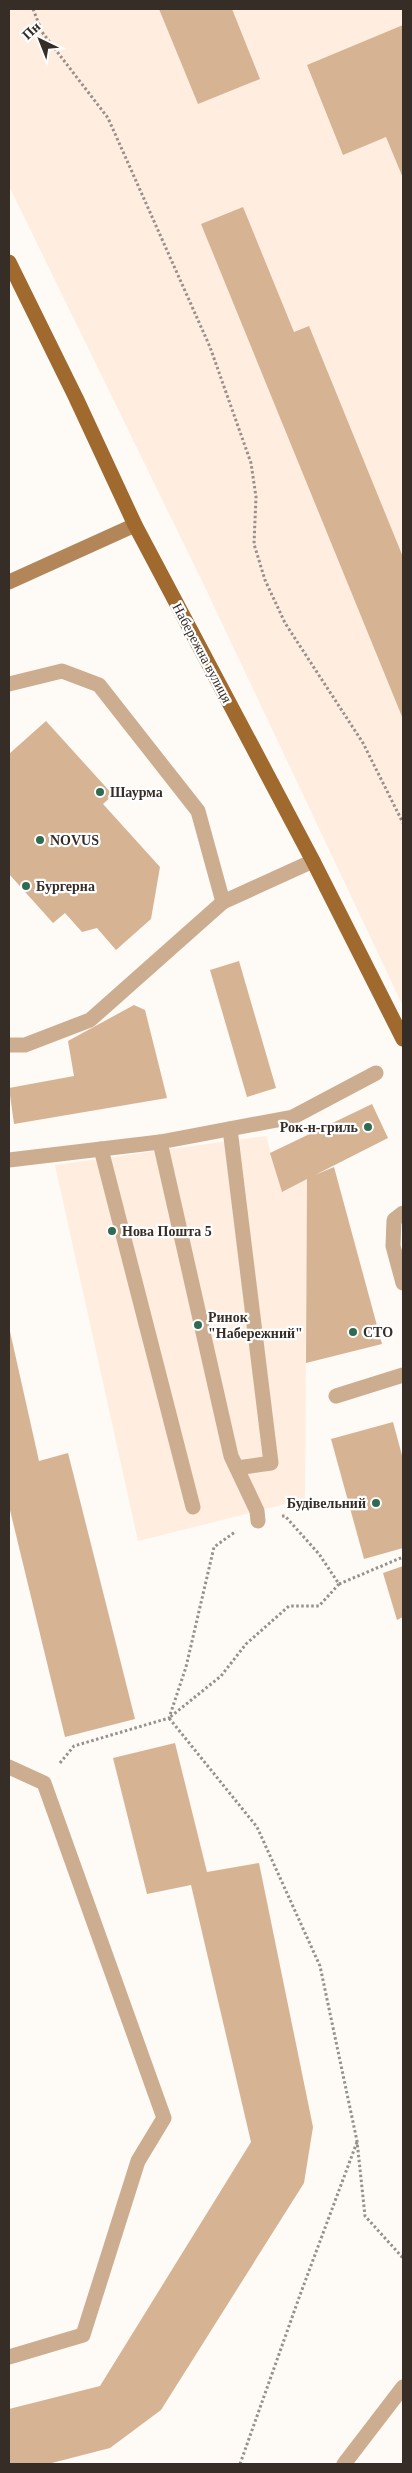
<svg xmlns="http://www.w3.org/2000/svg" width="412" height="2473" viewBox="0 0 412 2473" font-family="'Times New Roman',serif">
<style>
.built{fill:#ffede0}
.building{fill:#d6b393}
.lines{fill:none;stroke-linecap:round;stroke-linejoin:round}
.path{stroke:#97908b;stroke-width:3;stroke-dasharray:2.5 2.5;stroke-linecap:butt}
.service{stroke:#ccad90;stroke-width:15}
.minor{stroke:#ccad90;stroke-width:15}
.secondary{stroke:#b3865a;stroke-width:15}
.primary{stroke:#a06a2f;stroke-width:15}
.poi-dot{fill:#2f6a53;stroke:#fff;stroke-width:2}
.labels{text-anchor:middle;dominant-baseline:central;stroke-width:4.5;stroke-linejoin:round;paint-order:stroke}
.street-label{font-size:14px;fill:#362d27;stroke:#fff}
.poi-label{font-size:14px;font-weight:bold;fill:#362d27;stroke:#fff;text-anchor:start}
</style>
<rect width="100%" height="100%" fill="#fefaf6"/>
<g class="built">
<path d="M9,9H403V1006L203,583L9,186Z"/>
<path d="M266,1136L282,1191L307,1179L305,1499L138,1541L55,1165Z"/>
</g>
<g class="building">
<path d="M159,9H232L260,79L198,104Z"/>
<path d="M403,25V178L386,137L343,155L307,65Z"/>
<path d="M243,207L294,332L309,326L403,557V719L201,224Z"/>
<path d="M46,721L113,795L103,804L160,867L151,919L116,950L97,928L82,932L65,913L53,923L9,874V754Z"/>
<path d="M239,961L276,1088L247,1097L210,970Z"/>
<path d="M134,1005L145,1010L167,1098L14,1124L9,1088L74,1076L68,1041Z"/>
<path d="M372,1104L388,1138L315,1175L334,1167L382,1344L306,1363L307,1179L282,1192L270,1153Z"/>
<path d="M9,1327L39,1461L68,1453L135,1719L65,1737L9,1506Z"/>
<path d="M393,1422L403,1459V1548L364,1559L331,1439Z"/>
<path d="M403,1566V1617L397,1620L383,1573Z"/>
<path d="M175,1743L207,1872L259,1863L313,2127L304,2183L161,2410L110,2448L48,2464H9V2409L100,2386L251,2142L191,1885L147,1894L113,1758Z"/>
</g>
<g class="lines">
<g class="path">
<path d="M33,9L42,32L108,118L210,347L251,463L256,497L254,544L265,580L285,623L363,743L403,823"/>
<path d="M282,1516H285L319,1554L339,1584L403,1557"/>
<path d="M339,1584L319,1606H289L246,1644L221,1676L169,1718L257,1827L320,1966L357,2141L365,2216L403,2258"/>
<path d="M60,1763L74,1746L169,1718L186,1667L214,1547L235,1532"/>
<path d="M240,2464L300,2295L357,2142"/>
</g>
<g class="service">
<path d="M9,684L62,671L99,685L198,811L223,902L313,861"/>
<path d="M9,1045H25L90,1020L223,902"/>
<path d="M230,1129L271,1463L237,1468"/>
<path d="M160,1142L231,1456L257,1511L258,1521"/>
<path d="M101,1149L193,1507"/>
<path d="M9,1160L160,1142L293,1117L376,1073"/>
<path d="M403,1213L394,1220L393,1246L403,1283"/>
<path d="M336,1396L403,1375"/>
<path d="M9,1767L44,1783L164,2118L138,2161L83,2335L9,2357"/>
</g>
<path class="minor" d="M344,2464L403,2387"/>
<path class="secondary" d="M9,582L135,525"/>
<path class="primary" d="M9,262L76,398L135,525L313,861L403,1039"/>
</g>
<g class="poi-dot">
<circle cx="100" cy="792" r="5"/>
<circle cx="40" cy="840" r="5"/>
<circle cx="26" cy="886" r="5"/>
<circle cx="368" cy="1127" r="5"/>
<circle cx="112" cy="1231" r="5"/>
<circle cx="198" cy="1325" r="5"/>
<circle cx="353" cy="1332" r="5"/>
<circle cx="376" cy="1503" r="5"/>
</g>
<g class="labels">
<g class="street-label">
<text transform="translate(202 653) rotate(62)">Набережна вулиця</text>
</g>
<g class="poi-label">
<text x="110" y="792">Шаурма</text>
<text x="50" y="840">NOVUS</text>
<text x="36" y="886">Бургерна</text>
<text x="358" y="1127" text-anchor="end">Рок-н-гриль</text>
<text x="122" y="1231">Нова Пошта 5</text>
<text x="208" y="1317">Ринок<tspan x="208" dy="16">"Набережний"</tspan></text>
<text x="363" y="1332">СТО</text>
<text x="366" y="1503" text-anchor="end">Будівельний</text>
</g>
</g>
<rect width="412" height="2473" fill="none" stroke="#362d27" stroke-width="20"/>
<g transform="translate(40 40) rotate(317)" stroke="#ffffff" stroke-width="4" paint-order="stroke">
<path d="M0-4L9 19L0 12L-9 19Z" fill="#362d27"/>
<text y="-8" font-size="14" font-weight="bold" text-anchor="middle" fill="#362d27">Пн</text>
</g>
</svg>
